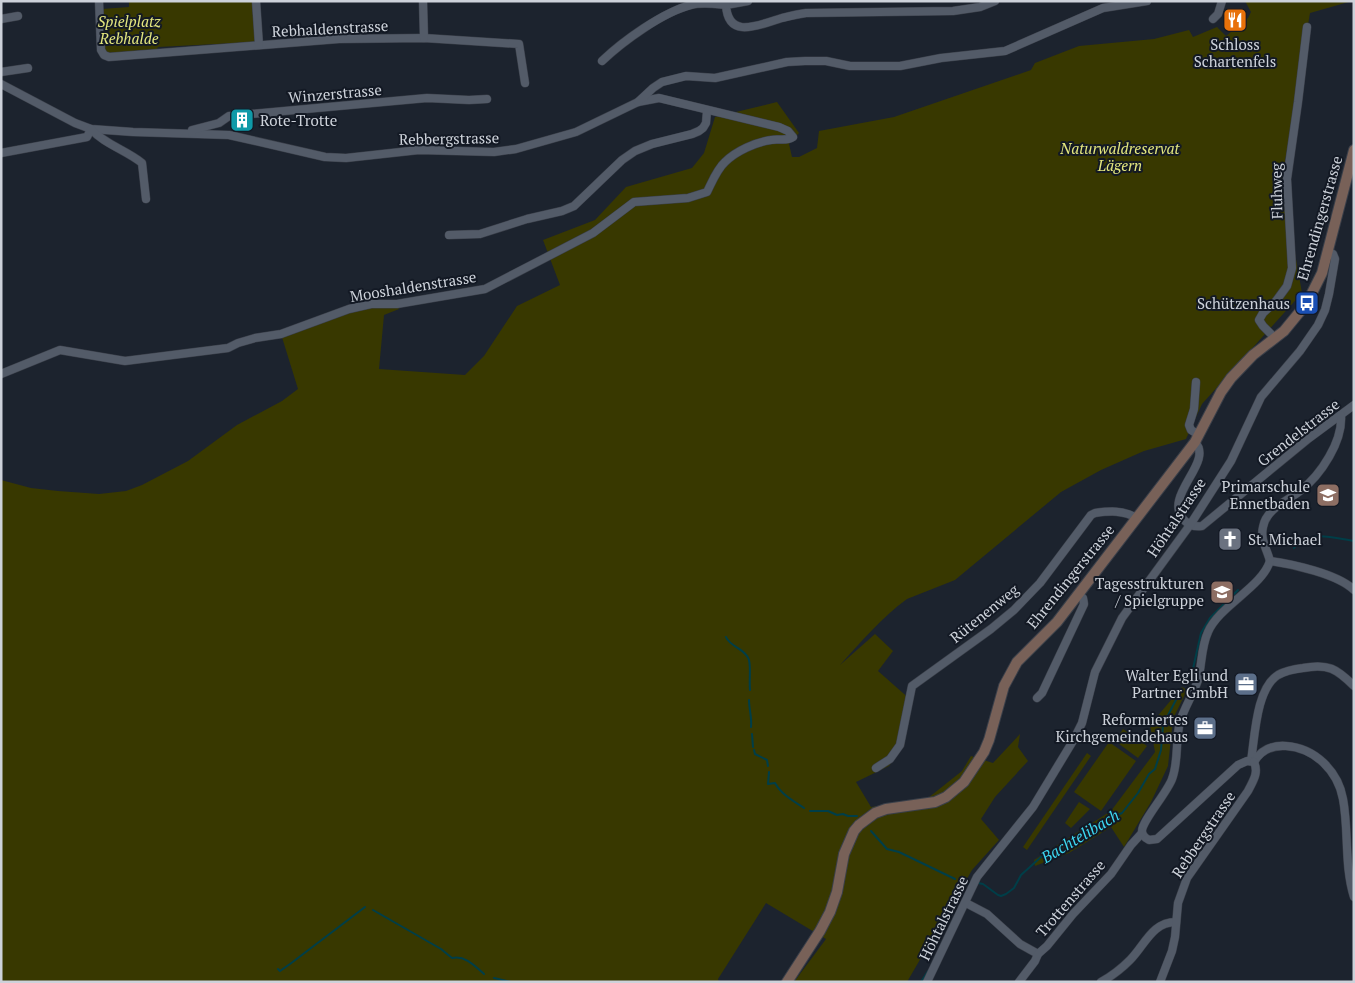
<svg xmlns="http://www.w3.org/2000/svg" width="1355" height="983" viewBox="0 0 1355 983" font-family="'PT Serif',serif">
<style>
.green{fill:#383800}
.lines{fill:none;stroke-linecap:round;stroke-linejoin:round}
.stream{stroke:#003e48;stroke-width:2}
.minor-casing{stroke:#3a3f49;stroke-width:9}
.secondary-casing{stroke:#3a3f49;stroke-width:12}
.minor{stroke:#535b68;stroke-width:8}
.secondary{stroke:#786158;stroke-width:10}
.labels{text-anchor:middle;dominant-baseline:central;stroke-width:4;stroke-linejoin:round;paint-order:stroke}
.park-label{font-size:15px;font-style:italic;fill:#e4e77e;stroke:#131924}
.street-label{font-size:15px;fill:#cdd2da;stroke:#131924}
.poi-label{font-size:15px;fill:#cdd2da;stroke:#131924;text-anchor:end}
.water-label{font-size:16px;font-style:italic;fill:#3dd9f2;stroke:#131924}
</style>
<rect width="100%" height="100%" fill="#1c232e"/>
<g class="green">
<path d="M129,1H252L255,42L158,47L157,49L108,53L104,49L102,9L129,7Z"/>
<path d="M1245,1H1352L1310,13L1282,179L1302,293L1202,404L1186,439L1144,451L1101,470L1061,492L955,580L907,599C882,617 861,642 840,665L875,634L893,651L878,671L912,701L904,746L889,766L856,782L871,807L928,798L962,771L971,756L993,763L1020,734L1018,747L1028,761L995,797L981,819L999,840L972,870L907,982H794L826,939L766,903L718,979L719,982H1V480L31,488L58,491L99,494L126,491L142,485L188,461L237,425L282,401L298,389L281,334L349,309L397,304L399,309L384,315L379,369L465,375L484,356L517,306L560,285L543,240L595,220L626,187L692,168L704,153L715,117L777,102L799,133L789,144L792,157H799L817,148L819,131L894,117L1031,70L1035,63L1079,46L1154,39L1189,30L1193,37L1217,27L1226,36L1248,18L1251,12Z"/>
<path d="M1182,687L1187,690L1173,719L1168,766L1151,802L1124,847L1111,827L1069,853L1035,866L1034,860L1111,811L1155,752L1150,725Z"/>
<path d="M1123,729L1147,746L1138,758L1115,741Z"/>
<path d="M1109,742L1136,761L1101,811L1074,792Z"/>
<path d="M1087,753L1091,756L1027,850L1023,847Z"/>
<path d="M1079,802L1090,809L1071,828L1065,823Z"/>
</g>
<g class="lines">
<g class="stream">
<path d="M1294,548C1307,529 1334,538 1354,541"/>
<path d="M726,637C730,647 746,649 749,660C751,669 749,680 750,690"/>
<path d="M1192,673L1201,633L1210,618L1238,590"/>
<path d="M749,700C749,709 752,717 751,727"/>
<path d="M752,734L753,747"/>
<path d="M754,750L755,754L767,760L768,766"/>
<path d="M769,772L768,784L775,783C781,794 793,801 804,808"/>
<path d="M810,811H828L837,815L843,814L848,816H857"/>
<path d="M871,831L887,849L899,852L955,879"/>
<path d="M959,881L970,884"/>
<path d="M978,883L983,884L998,895L1001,896L1006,894L1014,888L1021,875L1041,857L1068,847L1098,824L1122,813L1138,793L1149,774L1155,769L1161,750L1163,725L1180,692"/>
<path d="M373,910L441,949L452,958C465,955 475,966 484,974"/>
<path d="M278,969L280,971L290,964L365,907"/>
<path d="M494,978L511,982"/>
<path d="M921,982L928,971"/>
</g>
<g class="minor-casing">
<g id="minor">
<path d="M99,1L101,50L104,55L109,57L339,39L424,38L519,44L525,83"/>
<path d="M256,1L259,45"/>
<path d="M423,1L424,38"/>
<path d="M748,1L726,5C728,41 761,24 782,18C790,16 798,14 806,13L953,11L980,7L995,1"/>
<path d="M1,19L18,16"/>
<path d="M1213,19L1218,14L1222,1"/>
<path d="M602,61C623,41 663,12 691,5C702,2 715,4 726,5"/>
<path d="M1,72L28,68"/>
<path d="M1,84L75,123L91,129L133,132L229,135L325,157L346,158L419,150L494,152L516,149L576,132L638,102L659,98L779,127L788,131L793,137C785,142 779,138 771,140C756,142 736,151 725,162C717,169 712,182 707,192L688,198L634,202L593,233L485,289L397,304H371L349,309L281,334L255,338L238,343L228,348L125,361L60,350L1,374"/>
<path d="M638,102L653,88L662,82L686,76L715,78L787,62L805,61H826L850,66H900L941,58L1005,51L1103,8L1147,1"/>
<path d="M192,133V130L219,123L229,116L427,98L469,100L487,99"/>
<path d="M1,153L87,137L91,129C104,144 126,150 142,163L146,199"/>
<path d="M449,235L480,234L527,219L562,211L574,206L622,160L635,151L652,144L692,134L699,131L703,128L706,123L707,111"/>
<path d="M1275,338L1263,326L1259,320L1263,313L1276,301L1287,286L1292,268L1287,179L1298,102L1307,27"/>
<path d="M1196,382L1194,409L1189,425L1191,430L1199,435"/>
<path d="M1195,442C1215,463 1160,497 1185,521C1190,526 1195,527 1202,526L1308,439L1354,405"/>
<path d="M1270,561C1267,549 1260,540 1263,527C1266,509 1287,501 1300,491C1321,475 1343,441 1341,415"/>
<path d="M1270,561C1292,564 1338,574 1354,590"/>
<path d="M1037,698L1042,693L1084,604L1083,598L1078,594"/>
<path d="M1251,761C1255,736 1256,689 1278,675C1285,671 1295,669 1303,668C1328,663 1337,669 1354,686"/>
<path d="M1254,762L1247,761L1238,765L1157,839L1149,840C1145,838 1142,836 1142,831C1142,821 1167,793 1172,779C1179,761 1175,741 1180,722C1184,708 1193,695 1198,680C1202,665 1201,647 1208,632C1219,606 1262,587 1270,561"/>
<path d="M1254,762C1261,750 1272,745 1286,746C1315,748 1338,771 1343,799C1349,831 1344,865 1354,897"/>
<path d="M876,768L890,759L900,745L912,686L991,629L1014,610L1040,583L1091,515L1095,513C1110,511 1123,510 1137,518"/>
<path d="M966,903L987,914L1020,944L1038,954"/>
<path d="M927,982L977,877L1033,807L1073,741L1082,723L1095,672L1122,618L1190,525L1231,461L1261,397L1300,351L1318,325L1325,310L1329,294L1335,259L1333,254L1328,252"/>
<path d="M1019,982L1035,961L1038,954L1047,946L1073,914L1111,874L1131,845L1142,833"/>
<path d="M1101,982C1112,976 1121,969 1130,960C1145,945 1152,922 1176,922"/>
<path d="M1160,982L1172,951L1175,937L1178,903L1187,878L1248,791C1253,781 1259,773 1254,762"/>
</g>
</g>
<g class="secondary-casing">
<path id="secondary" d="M787,982L820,931L830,912L837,892L844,854L854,831L859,825L875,813L886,809L935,802L946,797L964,782L984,752L989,740L1004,686L1017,662L1057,622L1195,442L1221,392L1231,378L1253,355L1284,331L1307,303L1322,273L1354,150"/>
</g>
<use href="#minor" class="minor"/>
<use href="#secondary" class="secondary"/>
</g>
<defs>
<g id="restaurant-square" transform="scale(1.25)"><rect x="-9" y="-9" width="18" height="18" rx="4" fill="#e8710a" stroke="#131924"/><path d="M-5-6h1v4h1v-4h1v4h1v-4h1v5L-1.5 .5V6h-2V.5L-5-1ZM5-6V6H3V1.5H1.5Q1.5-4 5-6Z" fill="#fff"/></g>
<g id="building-square" transform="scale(1.25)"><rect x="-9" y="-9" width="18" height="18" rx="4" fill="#0f9aa8" stroke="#131924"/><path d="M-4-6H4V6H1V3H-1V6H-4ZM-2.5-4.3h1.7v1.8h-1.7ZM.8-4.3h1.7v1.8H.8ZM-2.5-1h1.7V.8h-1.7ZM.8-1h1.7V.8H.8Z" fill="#fff"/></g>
<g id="bus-square" transform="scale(1.25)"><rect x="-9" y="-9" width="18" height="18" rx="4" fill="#1a4fb4" stroke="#131924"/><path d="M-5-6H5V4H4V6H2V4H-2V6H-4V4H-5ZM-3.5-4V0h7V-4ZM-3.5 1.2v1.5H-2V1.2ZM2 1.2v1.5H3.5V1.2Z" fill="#fff"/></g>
<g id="school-square" transform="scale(1.25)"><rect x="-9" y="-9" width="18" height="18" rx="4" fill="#8d6e63" stroke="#131924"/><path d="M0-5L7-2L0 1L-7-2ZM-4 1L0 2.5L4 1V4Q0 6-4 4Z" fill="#fff"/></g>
<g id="church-square" transform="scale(1.25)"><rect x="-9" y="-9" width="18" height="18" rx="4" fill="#6b7280" stroke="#131924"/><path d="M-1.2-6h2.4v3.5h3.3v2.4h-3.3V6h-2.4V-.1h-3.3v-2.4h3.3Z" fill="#fff"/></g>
<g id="office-square" transform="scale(1.25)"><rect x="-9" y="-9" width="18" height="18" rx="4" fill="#5c6f8a" stroke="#131924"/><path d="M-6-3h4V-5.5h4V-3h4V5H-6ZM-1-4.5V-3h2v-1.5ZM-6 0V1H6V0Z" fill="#fff"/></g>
</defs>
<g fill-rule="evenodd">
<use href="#restaurant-square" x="1235" y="20"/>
<use href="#building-square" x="242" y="120"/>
<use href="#bus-square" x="1307" y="303"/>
<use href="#school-square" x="1328" y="495"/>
<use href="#church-square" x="1230" y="539"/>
<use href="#school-square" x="1222" y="592"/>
<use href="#office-square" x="1246" y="684"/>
<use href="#office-square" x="1205" y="728"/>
</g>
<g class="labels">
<g class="park-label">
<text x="129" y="21">Spielplatz<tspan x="129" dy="17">Rebhalde</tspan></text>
<text x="1120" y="148">Naturwaldreservat<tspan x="1120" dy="17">Lägern</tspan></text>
</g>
<g class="street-label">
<text transform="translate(330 28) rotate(-3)">Rebhaldenstrasse</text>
<text transform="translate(335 93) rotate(-5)">Winzerstrasse</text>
<text transform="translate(449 138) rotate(-1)">Rebbergstrasse</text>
<text transform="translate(1276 191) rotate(-91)">Fluhweg</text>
<text transform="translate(1319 218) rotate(-74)">Ehrendingerstrasse</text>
<text transform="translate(413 286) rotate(-9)">Mooshaldenstrasse</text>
<text transform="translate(1298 432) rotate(-38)">Grendelstrasse</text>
<text transform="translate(1176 517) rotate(-56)">Höhtalstrasse</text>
<text transform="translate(1070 576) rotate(-51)">Ehrendingerstrasse</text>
<text transform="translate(984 613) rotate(-39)">Rütenenweg</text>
<text transform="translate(1203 834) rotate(-56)">Rebbergstrasse</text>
<text transform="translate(1070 898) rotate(-49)">Trottenstrasse</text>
<text transform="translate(943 918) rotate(-64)">Höhtalstrasse</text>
</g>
<g class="poi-label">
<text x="1235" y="44" text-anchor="middle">Schloss<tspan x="1235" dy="17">Schartenfels</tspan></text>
<text x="260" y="120" text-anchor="start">Rote-Trotte</text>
<text x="1290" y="303">Schützenhaus</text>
<text x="1310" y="486">Primarschule<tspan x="1310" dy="17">Ennetbaden</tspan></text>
<text x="1248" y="539" text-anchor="start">St. Michael</text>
<text x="1204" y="583">Tagesstrukturen<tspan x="1204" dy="17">/ Spielgruppe</tspan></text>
<text x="1228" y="675">Walter Egli und<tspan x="1228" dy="17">Partner GmbH</tspan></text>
<text x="1188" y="719">Reformiertes<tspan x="1188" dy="17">Kirchgemeindehaus</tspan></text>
</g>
<g class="water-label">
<text transform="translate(1080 836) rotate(-31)">Bachtelibach</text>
</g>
</g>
<rect width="1355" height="983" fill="none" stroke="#cdd2da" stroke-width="5"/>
</svg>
